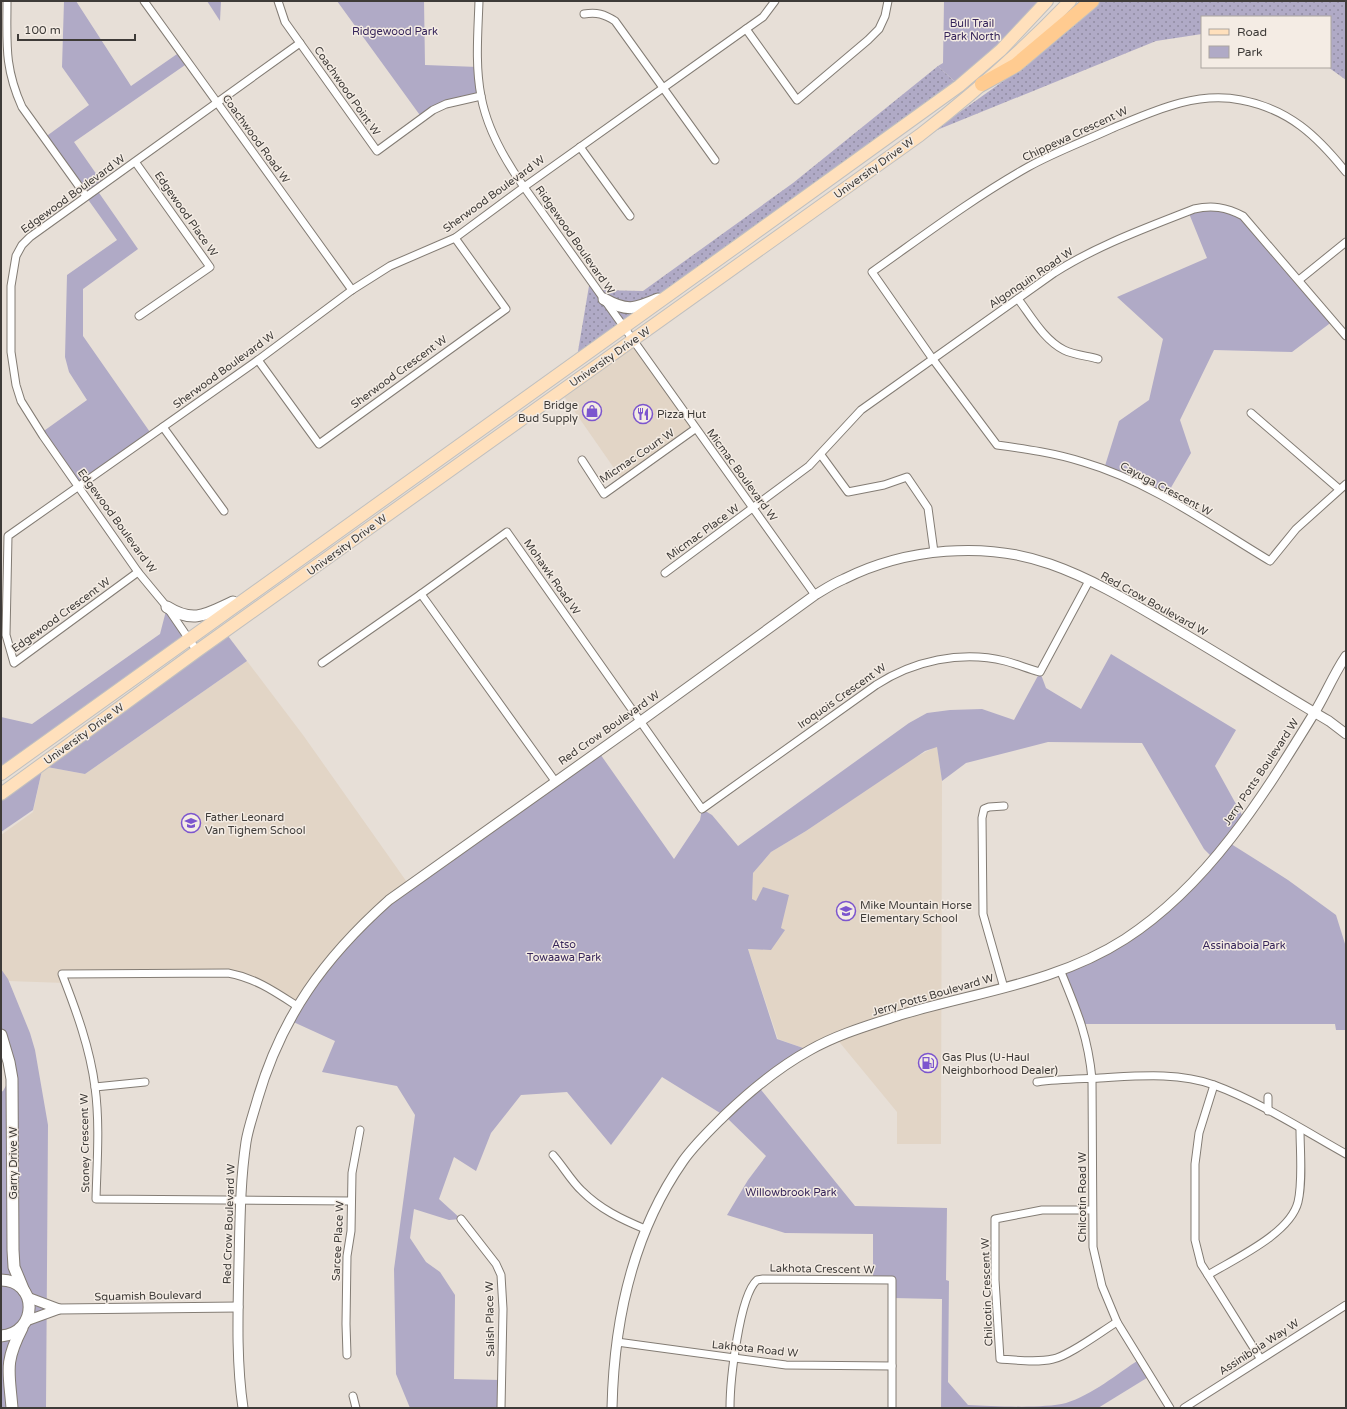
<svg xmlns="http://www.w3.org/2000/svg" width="1347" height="1409" viewBox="0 0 1347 1409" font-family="'Varela Round',sans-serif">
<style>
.built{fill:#e2d5c6}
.grass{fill:url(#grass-dots)}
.park{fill:#b0aac6}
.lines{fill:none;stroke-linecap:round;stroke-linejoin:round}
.minor-casing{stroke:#837c74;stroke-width:9}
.tertiary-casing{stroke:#837c74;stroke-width:11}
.secondary-casing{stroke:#837c74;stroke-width:13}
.primary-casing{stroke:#c1c0bf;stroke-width:14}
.motorway-casing{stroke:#c1c0bf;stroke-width:16}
.minor{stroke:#fff;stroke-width:7}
.tertiary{stroke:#fff;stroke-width:9}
.secondary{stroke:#fff;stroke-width:11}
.primary{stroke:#ffe0bc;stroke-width:12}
.motorway{stroke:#ffcb90;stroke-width:14}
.labels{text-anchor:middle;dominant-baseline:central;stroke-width:3;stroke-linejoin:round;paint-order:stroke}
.park-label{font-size:11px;fill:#36255a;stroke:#f4ece4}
.street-label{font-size:11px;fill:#3e3b38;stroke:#f4ece4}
.poi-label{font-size:11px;fill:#3e3b38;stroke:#f4ece4;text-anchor:start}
</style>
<defs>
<pattern id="grass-dots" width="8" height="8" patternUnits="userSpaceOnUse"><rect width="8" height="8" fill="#b0aac6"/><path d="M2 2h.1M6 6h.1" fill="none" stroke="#918ca2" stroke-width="1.8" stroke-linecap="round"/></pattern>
</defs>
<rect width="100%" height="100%" fill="#e7dfd7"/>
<g class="built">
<path d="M633,341L695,429L623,481L561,392Z"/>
<path d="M247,661L303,735L409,885L297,1006L238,975L63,974L66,983L8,981L1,971V835L33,812L42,770L47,767L85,774Z"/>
<path d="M937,746L942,781L941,1144H897V1112L836,1038L809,1050L778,1039L748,949L753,873L771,852L806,831L912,759Z"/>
</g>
<g class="grass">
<path d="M1098,1H1346V80L1328,67H1330V17H1202V34L1156,41L932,132L1034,59Z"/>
<path d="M938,66L959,86L576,363L590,280L597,290L643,291L793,183Z"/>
</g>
<g class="park">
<path d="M64,1H76L131,86L180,52L188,63L74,142L104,185L97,190L138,249L83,289V336L152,435L79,487L41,433L87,400L69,372L65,357L67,275L117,240L44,138L89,105L62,67Z"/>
<path d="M207,1H221L220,21Z"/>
<path d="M337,1H424L425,65L478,67L481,96L460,100L422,118Z"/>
<path d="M944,1H1039L1017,27L955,82L938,66L943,63Z"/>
<path d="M1207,206L1243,216L1333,321L1292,352L1214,350L1180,420L1191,453L1165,498L1104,469L1119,421L1149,400L1163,339L1117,297L1207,258L1188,211Z"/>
<path d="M167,607L188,638L1,774V717L32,724L160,634Z"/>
<path d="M225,632L247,661L85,774L47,767Z"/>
<path d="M1111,654L1236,730L1215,766L1247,824L1228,842L1288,880L1336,915L1346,947V1030H1336L1335,1024H1082L1061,972L1100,954L1208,872L1217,862L1204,849L1142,743L1048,742L966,763L942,781L937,747L925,751L806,831L771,852L753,873L752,899L756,901L763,887L789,895L781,928L785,930L771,950L748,949L777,1039L809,1050L758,1086L855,1206L947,1208L946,1280L949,1281L948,1382L968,1405C994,1406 1042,1409 1066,1403C1092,1395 1117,1374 1140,1359L1150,1376L1098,1408H941L942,1299L892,1298V1280L873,1281V1234L785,1233L727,1215L748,1180L766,1156L725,1116L662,1077L611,1145L567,1092L521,1095L491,1133L476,1171L454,1157L439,1199L461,1219L449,1220L414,1209L410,1238L426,1262L440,1272L455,1295L454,1379L501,1380V1408H410L396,1374L394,1269L415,1115L397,1086L322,1072L335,1041L289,1020L297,1006L373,914L598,751L674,859L700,820L702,809L712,815L738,846L909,723L927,713L950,710L982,709L1014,720L1040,672L1046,688L1081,709Z"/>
<path d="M42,770L33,810L1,832V801Z"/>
<path d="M1,969L8,979L30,1033L35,1050L48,1125L46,1408H1V1092L3,1091L11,1077L1,1035Z"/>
</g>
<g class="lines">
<g class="minor-casing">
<g id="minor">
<path d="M7,1C7,43 4,67 22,107L86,196"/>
<path d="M144,1L352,290"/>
<path d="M278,1L285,22L377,151L433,110L446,104L481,96"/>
<path d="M479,1C478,32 475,65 481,96C487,129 504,159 524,187L815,595"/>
<path d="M584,14C597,12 604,14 615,21L715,160"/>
<path d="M746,29L797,100L868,40L879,29L885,16L888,1"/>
<path d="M580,147L630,216"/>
<path d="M136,163L210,267L139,316"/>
<path d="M1346,172C1317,136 1289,109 1241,100C1196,91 1154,111 1113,128C1085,141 1055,152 1028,167C973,198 923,236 872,272L932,358L997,445C1026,449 1055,453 1083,462C1151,482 1210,525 1270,561L1296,529L1346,484"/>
<path d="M1299,280L1346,242"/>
<path d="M1018,299C1031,316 1044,340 1064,350C1074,355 1088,356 1098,359"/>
<path d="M258,360L319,444L506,309L455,238"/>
<path d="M1251,413L1339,489"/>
<path d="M163,427L224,511"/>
<path d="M821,455L848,492L884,485L907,477L928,508L934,552"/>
<path d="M582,460L604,494L695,429"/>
<path d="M138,572L14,663L6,635L8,536L258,360L352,290L390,266L455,238L524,187L746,29L763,17L775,1"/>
<path d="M665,573L809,466L861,410L1054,273C1098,245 1146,228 1194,209C1212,205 1226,207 1243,216L1346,336"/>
<path d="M421,594L555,781"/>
<path d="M197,651L167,607L138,572L43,436L21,401L16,385L11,352V286L16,256L22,245L30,237L300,43"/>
<path d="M322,663L421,594L507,532L702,809L876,685C913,661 961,650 1005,661C1017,664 1028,669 1040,672L1089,581"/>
<path d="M1004,806L989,807L984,809L982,818L983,914L1004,988"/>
<path d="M1061,972C1077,1011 1088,1036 1092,1079L1093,1247L1102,1286L1117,1322L1170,1408"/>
<path d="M297,1006C274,991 255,978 228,973L62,974C76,1010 90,1048 95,1087C100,1124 97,1162 96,1199L351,1201"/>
<path d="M1037,1082C1058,1079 1079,1079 1100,1078C1138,1076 1178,1072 1214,1085C1258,1101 1305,1131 1346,1154"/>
<path d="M1214,1085L1199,1133L1195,1164V1240L1201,1264L1208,1275L1260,1358"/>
<path d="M95,1087L145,1082"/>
<path d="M1268,1111V1097"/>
<path d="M553,1155C563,1166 571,1181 582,1191C600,1209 621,1219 645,1229"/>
<path d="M1092,1210H1042L995,1219V1280L1000,1359C1017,1360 1036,1363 1053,1359C1069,1356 1102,1331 1117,1322"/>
<path d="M461,1219L496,1264L501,1275L503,1309L501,1408"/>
<path d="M1208,1275C1234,1259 1290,1234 1298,1202C1303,1181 1300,1151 1300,1129"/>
<path d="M617,1342L786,1365L892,1366"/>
<path d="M347,1355L346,1324L347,1256L351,1231L352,1173L360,1130"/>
<path d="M353,1396L356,1408"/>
<path d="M730,1408C730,1382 739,1296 757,1280L763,1279L892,1280V1408"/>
<path d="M1184,1408L1346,1305"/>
</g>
</g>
<g class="tertiary-casing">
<g id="tertiary">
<path d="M27,1297L59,1309"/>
<path d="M26,1321L59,1309L238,1307"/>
<path d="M243,1408C236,1360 238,1311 239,1263C240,1223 240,1182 246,1142C248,1129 253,1115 257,1101C281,1017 324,958 389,900L641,721L815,595C825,589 834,583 844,579C906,548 985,541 1050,564C1093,579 1132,603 1171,626C1224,657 1276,690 1329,721L1346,734"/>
<path d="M612,1408C614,1320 632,1234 683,1161C695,1144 710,1130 725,1115C751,1090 779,1067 810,1050C838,1034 870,1025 900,1015C976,992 1057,983 1125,939C1208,885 1262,798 1313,715C1325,696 1333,675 1346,656"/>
</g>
</g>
<g class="secondary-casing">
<g id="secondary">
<path d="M604,299C627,312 635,309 658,299"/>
<path d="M167,607C194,624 207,614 233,602"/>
<path d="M1,1035L9,1062L12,1079L13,1250L14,1267L24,1291"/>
<path d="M1,1280C38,1280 39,1333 1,1336"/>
<path d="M12,1408C9,1371 4,1363 22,1328"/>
</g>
</g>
<g class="primary-casing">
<g id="primary">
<path d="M1,774C319,542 641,317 959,86L1001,50L1047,1"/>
<path d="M1,794L197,651L920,135C973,94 1023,50 1070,1"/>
</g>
</g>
<g class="motorway-casing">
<path id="motorway" d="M982,84L1016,65L1092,1"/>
</g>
<use href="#minor" class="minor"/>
<use href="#tertiary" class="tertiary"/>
<use href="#secondary" class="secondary"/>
<use href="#primary" class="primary"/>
<use href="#motorway" class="motorway"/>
</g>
<defs>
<g id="shop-ring" transform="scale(1)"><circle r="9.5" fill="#f4ece4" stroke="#7c55ce" stroke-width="1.5"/><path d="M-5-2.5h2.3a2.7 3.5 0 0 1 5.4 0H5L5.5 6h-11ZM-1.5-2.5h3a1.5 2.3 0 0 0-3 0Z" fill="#7c55ce"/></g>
<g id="restaurant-ring" transform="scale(1)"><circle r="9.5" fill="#f4ece4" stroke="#7c55ce" stroke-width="1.5"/><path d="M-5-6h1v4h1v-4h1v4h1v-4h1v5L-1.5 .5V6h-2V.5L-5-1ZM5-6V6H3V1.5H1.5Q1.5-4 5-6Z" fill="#7c55ce"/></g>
<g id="school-ring" transform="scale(1)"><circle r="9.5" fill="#f4ece4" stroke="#7c55ce" stroke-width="1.5"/><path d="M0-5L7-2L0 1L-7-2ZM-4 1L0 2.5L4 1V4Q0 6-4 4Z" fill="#7c55ce"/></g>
<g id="fuel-ring" transform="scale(1)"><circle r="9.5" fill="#f4ece4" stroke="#7c55ce" stroke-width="1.5"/><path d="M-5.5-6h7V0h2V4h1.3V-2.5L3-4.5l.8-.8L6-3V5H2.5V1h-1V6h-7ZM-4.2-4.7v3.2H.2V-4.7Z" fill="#7c55ce"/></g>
</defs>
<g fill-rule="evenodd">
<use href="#shop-ring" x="592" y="411"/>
<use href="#restaurant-ring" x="643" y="414"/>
<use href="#school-ring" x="191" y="823"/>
<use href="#school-ring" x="846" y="911"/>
<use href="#fuel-ring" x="928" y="1063"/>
</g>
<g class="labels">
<g class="park-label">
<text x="972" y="23">Bull Trail<tspan x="972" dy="13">Park North</tspan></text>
<text x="395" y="31">Ridgewood Park</text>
<text x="564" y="944">Atso<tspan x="564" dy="13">Towaawa Park</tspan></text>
<text x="1244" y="945">Assinaboia Park</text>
<text x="791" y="1192">Willowbrook Park</text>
</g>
<g class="street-label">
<text transform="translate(347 91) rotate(55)">Coachwood Point W</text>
<text transform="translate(1075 134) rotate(-25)">Chippewa Crescent W</text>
<text transform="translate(256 139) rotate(54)">Coachwood Road W</text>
<text transform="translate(874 168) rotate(-36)">University Drive W</text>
<text transform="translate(73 194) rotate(-36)">Edgewood Boulevard W</text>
<text transform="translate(494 194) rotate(-36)">Sherwood Boulevard W</text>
<text transform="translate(186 214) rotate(55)">Edgewood Place W</text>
<text transform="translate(575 240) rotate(55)">Ridgewood Boulevard W</text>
<text transform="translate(1031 278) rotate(-34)">Algonquin Road W</text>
<text transform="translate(610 357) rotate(-35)">University Drive W</text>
<text transform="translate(224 370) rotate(-36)">Sherwood Boulevard W</text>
<text transform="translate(399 372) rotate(-36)">Sherwood Crescent W</text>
<text transform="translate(637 456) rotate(-34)">Micmac Court W</text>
<text transform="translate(742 475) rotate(54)">Micmac Boulevard W</text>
<text transform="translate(1166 489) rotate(28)">Cayuga Crescent W</text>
<text transform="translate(117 521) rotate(54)">Edgewood Boulevard W</text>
<text transform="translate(703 532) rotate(-36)">Micmac Place W</text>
<text transform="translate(347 545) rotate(-36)">University Drive W</text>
<text transform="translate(552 577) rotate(55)">Mohawk Road W</text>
<text transform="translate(1154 604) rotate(29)">Red Crow Boulevard W</text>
<text transform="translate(61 615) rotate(-36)">Edgewood Crescent W</text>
<text transform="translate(842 696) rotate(-35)">Iroquois Crescent W</text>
<text transform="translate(609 728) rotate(-35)">Red Crow Boulevard W</text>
<text transform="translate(84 734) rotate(-36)">University Drive W</text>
<text transform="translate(1261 772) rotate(-56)">Jerry Potts Boulevard W</text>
<text transform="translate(933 995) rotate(-16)">Jerry Potts Boulevard W</text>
<text transform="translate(85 1143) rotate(-91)">Stoney Crescent W</text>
<text transform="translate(13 1163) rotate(-90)">Garry Drive W</text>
<text transform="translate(1082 1197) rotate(-90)">Chilcotin Road W</text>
<text transform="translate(229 1224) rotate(-88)">Red Crow Boulevard W</text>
<text transform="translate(338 1241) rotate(-87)">Sarcee Place W</text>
<text transform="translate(822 1269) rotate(1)">Lakhota Crescent W</text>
<text transform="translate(987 1292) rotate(-92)">Chilcotin Crescent W</text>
<text transform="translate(148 1296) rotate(-1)">Squamish Boulevard</text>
<text transform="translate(490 1319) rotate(-91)">Salish Place W</text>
<text transform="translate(1259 1347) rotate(-33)">Assiniboia Way W</text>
<text transform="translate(755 1349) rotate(6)">Lakhota Road W</text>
</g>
<g class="poi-label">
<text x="578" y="405" text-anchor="end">Bridge<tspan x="578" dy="13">Bud Supply</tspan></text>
<text x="657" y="414">Pizza Hut</text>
<text x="205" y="817">Father Leonard<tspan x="205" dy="13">Van Tighem School</tspan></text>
<text x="860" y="905">Mike Mountain Horse<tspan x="860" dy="13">Elementary School</tspan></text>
<text x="942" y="1057">Gas Plus (U-Haul<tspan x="942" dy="13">Neighborhood Dealer)</tspan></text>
</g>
</g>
<rect width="1347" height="1409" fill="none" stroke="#3e3b38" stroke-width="4"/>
<rect x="1201" y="16" width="130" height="52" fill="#f4ece4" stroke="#aba59f"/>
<rect x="1209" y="29" width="20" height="6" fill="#ffe0bc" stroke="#aba59f"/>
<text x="1237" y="36" font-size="12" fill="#3e3b38">Road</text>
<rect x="1209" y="46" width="20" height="12" fill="#b0aac6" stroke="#aba59f"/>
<text x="1237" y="56" font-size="12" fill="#3e3b38">Park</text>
<path d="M18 34v6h117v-6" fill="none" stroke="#3e3b38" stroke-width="2"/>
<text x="24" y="34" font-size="12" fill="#3e3b38" stroke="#f4ece4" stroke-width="3" paint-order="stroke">100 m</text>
</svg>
